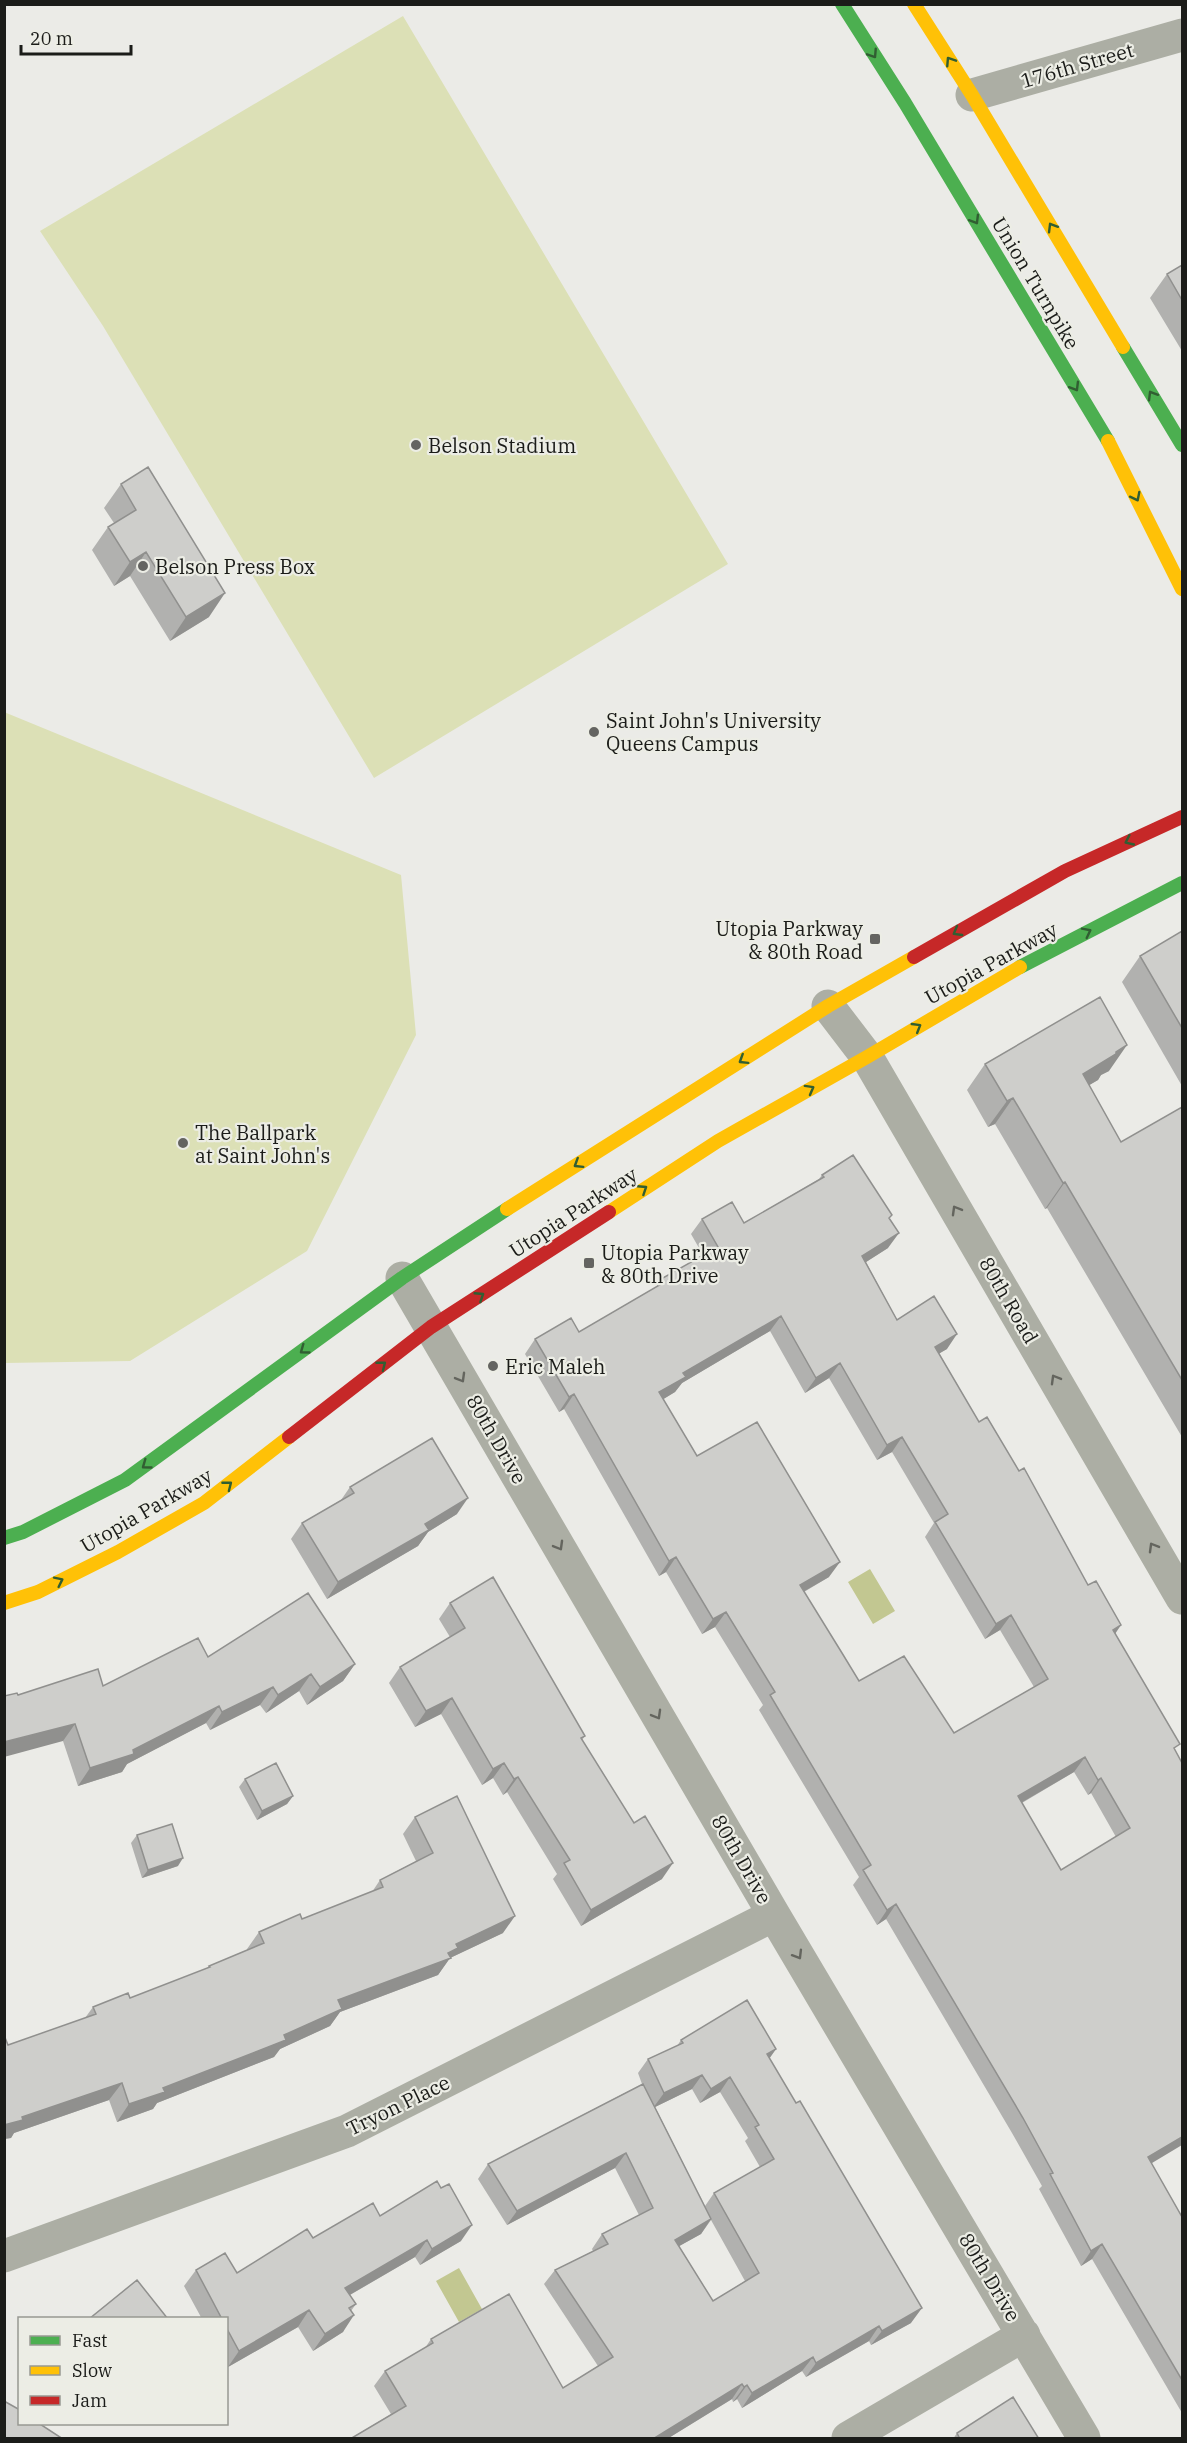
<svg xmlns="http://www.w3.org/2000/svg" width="1187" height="2443" viewBox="0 0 1187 2443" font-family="'IBM Plex Serif',serif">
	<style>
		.green { fill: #dce0b6 }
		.water { fill: #c2c791 }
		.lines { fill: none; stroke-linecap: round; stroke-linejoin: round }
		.street { stroke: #acaea4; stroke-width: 33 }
		.fast { stroke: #4caf50; stroke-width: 14 }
		.slow { stroke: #ffc107; stroke-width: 14 }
		.jam { stroke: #c62828; stroke-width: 14 }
		.wall { fill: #b1b1af; fill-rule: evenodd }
		.shaded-wall { fill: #90908e }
		.building { fill: #cececb; stroke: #90908e; stroke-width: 1.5; fill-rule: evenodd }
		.oneway { stroke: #315e32 }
		.oneway2 { stroke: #64655e }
		.poi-dot { fill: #646461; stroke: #ecede5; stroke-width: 2 }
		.labels { text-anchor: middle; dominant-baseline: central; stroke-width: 4.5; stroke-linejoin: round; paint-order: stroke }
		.street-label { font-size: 20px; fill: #1b1c19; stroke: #ecede5 }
		.poi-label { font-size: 20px; fill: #1b1c19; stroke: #ecede5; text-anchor: start }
	</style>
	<rect width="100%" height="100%" fill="#ebebe7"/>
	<path class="green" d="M 403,16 L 728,564 L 374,778 L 103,326 L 40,231 Z
		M 4,712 L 401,875 L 416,1035 L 307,1251 L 130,1361 L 5,1363 Z"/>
	<path class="water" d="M 870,1569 L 895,1611 L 873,1624 L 848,1582 Z
		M 459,2268 L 482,2309 L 459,2322 L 436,2281 Z"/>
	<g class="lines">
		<path class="street" d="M 972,95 L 1182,35
			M 828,1006 L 867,1057 L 1182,1598
			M 402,1278 L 774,1915 L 1084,2438
			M 4,2256 L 347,2131 L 774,1915
			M 848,2438 L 1024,2335"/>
		<path class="fast" d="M 842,4 L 905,103 L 1108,441
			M 1123,347 L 1182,445
			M 1020,967 L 1182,883
			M 4,1538 L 23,1532 L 125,1480 L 402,1278 L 507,1209"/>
		<path class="slow" d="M 914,4 L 972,95 L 1123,347
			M 1108,441 L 1182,589
			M 507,1209 L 828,1006 L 914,957
			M 609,1212 L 718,1141 L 867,1057 L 1020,967
			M 4,1603 L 38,1592 L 118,1552 L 204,1503 L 289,1437"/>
		<path class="jam" d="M 914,957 L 1065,871 L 1182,817
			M 289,1437 L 431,1327 L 609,1212"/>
	</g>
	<path class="wall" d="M 1182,265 L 1182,351 L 1150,298 L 1167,274 Z
		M 121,484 L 209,617 L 170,641 L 130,576 L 114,586 L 92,550 L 108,527 L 114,523 L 104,508 Z
		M 1182,931 L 1182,1086 L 1122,982 L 1140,956 Z
		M 985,1064 L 1109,1071 L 1101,1075 L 1098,1080 L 1089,1085 L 1121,1142 L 1182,1107 L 1182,1437 L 1047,1208 L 1045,1209 L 995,1124 L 988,1127 L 967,1090 Z
		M 822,1175 L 889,1219 L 888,1248 L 866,1262 L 897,1320 L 947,1349 L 939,1353 L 979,1422 L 1115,1633 L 1175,1751 L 1152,2164 L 1182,2217 L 1182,2413 L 1092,2259 L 1081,2266 L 1039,2189 L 1042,2186 L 1012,2133 L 886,1919 L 877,1925 L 853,1885 L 859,1877 L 759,1710 L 763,1705 L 715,1627 L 702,1634 L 666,1572 L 659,1576 L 564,1409 L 559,1412 L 525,1354 L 535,1339 L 579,1332 L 656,1287 L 661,1279 L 703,1255 L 691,1234 L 702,1219 L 744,1223 L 819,1179 ZM 770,1331 L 805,1393 L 829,1378 L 877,1460 L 892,1452 L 934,1523 L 925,1537 L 985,1639 L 1000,1630 L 1034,1687 L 954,1733 L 859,1681 L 804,1592 L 829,1577 L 697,1456 L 663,1399 L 675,1392 L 682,1383 ZM 1074,1772 L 1088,1795 L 1091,1793 L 1116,1837 L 1061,1870 L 1022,1803 Z
		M 350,1487 L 457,1514 L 428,1532 L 418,1546 L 327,1599 L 291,1539 L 302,1523 L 341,1500 Z
		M 450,1603 L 585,1736 L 582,1740 L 662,1879 L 581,1926 L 553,1879 L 557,1874 L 507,1792 L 503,1795 L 493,1778 L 482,1785 L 441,1714 L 415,1727 L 389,1683 L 400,1667 L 450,1637 L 439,1619 Z
		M 208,1657 L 355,1664 L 343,1681 L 307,1705 L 299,1691 L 266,1713 L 260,1705 L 210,1730 L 206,1723 L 127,1764 L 122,1772 L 78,1786 L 63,1741 L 18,1695 L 103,1686 Z
		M 245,1779 L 293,1796 L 287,1804 L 257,1820 L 239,1787 Z
		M 415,1817 L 503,1933 L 450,1958 L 438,1975 L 340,2012 L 330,2026 L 280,2049 L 274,2057 L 157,2103 L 153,2109 L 117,2122 L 109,2100 L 14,2133 L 11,2138 L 4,2139 L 4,2035 L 8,2045 L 85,2018 L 93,2007 L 130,1998 L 207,1969 L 209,1966 L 247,1950 L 247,1949 L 259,1932 L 302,1919 L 372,1892 L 380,1880 L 416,1861 L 403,1834 Z
		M 137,1835 L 178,1866 L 142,1878 L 131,1843 Z
		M 681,2040 L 776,2049 L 769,2059 L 911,2323 L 871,2345 L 869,2341 L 806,2377 L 802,2371 L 742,2408 L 737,2399 L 733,2402 L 732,2399 L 667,2439 L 350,2439 L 391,2414 L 374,2386 L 385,2371 L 425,2348 L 431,2339 L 563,2388 L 598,2366 L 544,2284 L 555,2270 L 593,2251 L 592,2249 L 602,2234 L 639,2215 L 615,2168 L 507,2225 L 478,2179 L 488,2164 L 642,2084 L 638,2073 L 648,2059 L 677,2046 ZM 692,2089 L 700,2103 L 720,2092 L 748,2138 L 745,2141 L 760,2167 L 714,2193 L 705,2206 L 655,2107 ZM 711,2220 L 745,2281 L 713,2301 L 679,2246 L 701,2234 Z
		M 380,2216 L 461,2241 L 420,2265 L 415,2257 L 350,2295 L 356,2304 L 351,2311 L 343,2332 L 313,2351 L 298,2327 L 228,2367 L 226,2365 L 226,2319 L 202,2319 L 184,2286 L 196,2270 L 237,2273 L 313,2238 Z
		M 957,2433 L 1039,2439 L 953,2439 Z"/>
	<path class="shaded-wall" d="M 146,552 L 130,576 L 114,586 L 130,562 Z
		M 225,593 L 209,617 L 170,641 L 186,617 Z
		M 1127,1045 L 1109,1071 L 1101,1075 L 1098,1080 L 1064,1100 L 1083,1074 Z
		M 1013,1098 L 995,1124 L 988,1127 L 1007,1101 Z
		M 1065,1182 L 1047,1208 L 1045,1209 L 1063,1183 Z
		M 899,1233 L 888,1248 L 852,1271 L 862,1256 Z
		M 781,1316 L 770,1331 L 682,1383 L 675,1392 L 649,1408 L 659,1392 L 683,1373 Z
		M 957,1334 L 947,1349 L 925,1362 L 935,1347 Z
		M 840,1363 L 829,1378 L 805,1393 L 816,1378 Z
		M 574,1394 L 564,1409 L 559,1412 L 569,1397 Z
		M 902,1437 L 892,1452 L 877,1460 L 887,1445 Z
		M 468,1498 L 457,1514 L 428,1532 L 418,1546 L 327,1599 L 338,1582 L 425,1524 Z
		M 676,1557 L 666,1572 L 659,1576 L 669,1561 Z
		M 840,1562 L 829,1577 L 789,1600 L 800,1585 Z
		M 726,1612 L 715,1627 L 702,1634 L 713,1619 Z
		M 1011,1615 L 1000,1630 L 985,1639 L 996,1624 Z
		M 1121,1625 L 1111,1640 L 1113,1630 Z
		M 355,1664 L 343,1681 L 307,1705 L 320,1687 Z
		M 311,1674 L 299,1691 L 266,1713 L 278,1695 Z
		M 273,1687 L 260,1705 L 210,1730 L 222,1712 Z
		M 452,1698 L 441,1714 L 415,1727 L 426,1711 Z
		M 219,1706 L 206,1723 L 127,1764 L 122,1772 L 78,1786 L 90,1768 L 133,1750 Z
		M 75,1724 L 63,1741 L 4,1757 L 4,1742 Z
		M 1085,1757 L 1074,1772 L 1007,1811 L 1018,1796 Z
		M 504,1763 L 493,1778 L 482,1785 L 493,1769 Z
		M 518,1777 L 507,1792 L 503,1795 L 514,1779 Z
		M 1101,1778 L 1091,1793 L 1088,1795 L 1098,1780 Z
		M 293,1796 L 287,1804 L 257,1820 L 262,1811 Z
		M 183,1858 L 178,1866 L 142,1878 L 148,1870 Z
		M 673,1863 L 662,1879 L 581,1926 L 591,1910 Z
		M 896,1904 L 886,1919 L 877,1925 L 887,1910 Z
		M 515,1916 L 503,1933 L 450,1958 L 438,1975 L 340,2012 L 330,2026 L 280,2049 L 274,2057 L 157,2103 L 153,2109 L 117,2122 L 129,2104 L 163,2088 L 284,2035 L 338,2000 L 448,1953 L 456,1944 Z
		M 776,2049 L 766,2063 L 767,2054 Z
		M 702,2075 L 692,2089 L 653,2108 L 664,2093 Z
		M 730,2077 L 720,2092 L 700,2103 L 711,2089 Z
		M 122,2083 L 109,2100 L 14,2133 L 11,2138 L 4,2139 L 4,2125 L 22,2117 Z
		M 1182,2137 L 1182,2145 L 1137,2172 L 1148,2157 Z
		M 626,2153 L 615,2168 L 507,2225 L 517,2211 Z
		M 711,2219 L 701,2234 L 665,2254 L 675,2240 Z
		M 472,2225 L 461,2241 L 420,2265 L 432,2249 Z
		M 427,2240 L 415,2257 L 334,2304 L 345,2288 Z
		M 1102,2244 L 1092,2259 L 1081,2266 L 1091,2251 Z
		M 922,2308 L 911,2323 L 871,2345 L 882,2331 Z
		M 309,2310 L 298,2327 L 228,2367 L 239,2351 Z
		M 354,2315 L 343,2332 L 313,2351 L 325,2334 Z
		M 879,2326 L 869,2341 L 806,2377 L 816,2363 Z
		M 813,2357 L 802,2371 L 742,2408 L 752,2393 Z
		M 742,2384 L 732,2399 L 667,2439 L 653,2439 Z
		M 747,2385 L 737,2399 L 733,2402 L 744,2387 Z"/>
	<path class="building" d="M 1182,265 L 1182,300 L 1167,274 Z
		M 148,467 L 225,593 L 186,617 L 146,552 L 130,562 L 108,527 L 136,510 L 121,484 Z
		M 1182,931 L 1182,1028 L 1140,956 Z
		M 1100,997 L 1127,1045 L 1116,1052 L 1116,1054 L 1083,1074 L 1121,1142 L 1182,1107 L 1182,1380 L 1065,1182 L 1063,1183 L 1013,1098 L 1007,1101 L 985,1064 Z
		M 853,1155 L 892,1215 L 889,1218 L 899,1233 L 862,1256 L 897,1320 L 934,1296 L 957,1334 L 935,1347 L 979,1422 L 987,1417 L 1019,1471 L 1024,1468 L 1088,1585 L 1096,1581 L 1121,1625 L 1113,1630 L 1180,1744 L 1174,1748 L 1182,1763 L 1182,2137 L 1148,2157 L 1182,2217 L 1182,2380 L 1102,2244 L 1091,2251 L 1050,2174 L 1053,2173 L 1023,2118 L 896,1904 L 887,1910 L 863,1870 L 871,1865 L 770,1695 L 775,1692 L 726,1612 L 713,1619 L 676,1557 L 669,1561 L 574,1394 L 569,1397 L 535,1339 L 571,1318 L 579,1332 L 663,1283 L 661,1279 L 718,1247 L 702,1219 L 732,1202 L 744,1223 L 824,1177 L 822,1175 ZM 781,1316 L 816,1378 L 840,1363 L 887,1445 L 902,1437 L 948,1514 L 935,1522 L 996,1624 L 1011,1615 L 1048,1679 L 954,1733 L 904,1656 L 859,1681 L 842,1653 L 800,1585 L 840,1562 L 757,1422 L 697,1456 L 659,1392 L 686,1377 L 683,1373 ZM 1085,1757 L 1098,1780 L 1101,1778 L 1130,1828 L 1061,1870 L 1018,1796 Z
		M 432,1438 L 468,1498 L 425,1524 L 429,1530 L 338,1582 L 302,1523 L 354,1493 L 350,1487 Z
		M 493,1577 L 585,1736 L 581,1738 L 634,1823 L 645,1816 L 673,1863 L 591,1910 L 564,1863 L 570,1860 L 518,1777 L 514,1779 L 504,1763 L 493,1769 L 452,1698 L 426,1711 L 400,1667 L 465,1628 L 450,1603 Z
		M 308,1593 L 355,1664 L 320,1687 L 311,1674 L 278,1695 L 273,1687 L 222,1712 L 219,1706 L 133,1750 L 134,1754 L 90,1768 L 75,1724 L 4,1742 L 4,1696 L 17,1693 L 18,1695 L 98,1669 L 103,1686 L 198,1638 L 208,1657 Z
		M 276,1763 L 293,1796 L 262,1811 L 245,1779 Z
		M 457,1796 L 515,1916 L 456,1944 L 458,1948 L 448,1953 L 451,1958 L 338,2000 L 342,2009 L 284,2035 L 286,2040 L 163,2088 L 165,2092 L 129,2104 L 122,2083 L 22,2117 L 23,2120 L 4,2125 L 4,2035 L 8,2045 L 96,2014 L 93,2007 L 128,1993 L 130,1998 L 210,1967 L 209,1966 L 264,1943 L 259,1932 L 300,1914 L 302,1919 L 383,1887 L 380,1880 L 433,1853 L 415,1817 Z
		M 172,1824 L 183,1858 L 148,1870 L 137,1835 Z
		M 747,2000 L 776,2049 L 767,2054 L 796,2103 L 800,2101 L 922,2308 L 882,2331 L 879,2326 L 816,2363 L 813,2357 L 752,2393 L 747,2385 L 744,2387 L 742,2384 L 653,2439 L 350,2439 L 406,2406 L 385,2371 L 433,2343 L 431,2339 L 509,2294 L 563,2388 L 613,2357 L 555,2270 L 608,2244 L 602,2234 L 653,2208 L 626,2153 L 517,2211 L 488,2164 L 643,2084 L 711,2219 L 675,2240 L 713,2301 L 759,2273 L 714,2193 L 774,2159 L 755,2127 L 759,2125 L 730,2077 L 711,2089 L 702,2075 L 664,2093 L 648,2059 L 683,2043 L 681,2040 Z
		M 437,2181 L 441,2188 L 449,2184 L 472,2225 L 432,2249 L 427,2240 L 345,2288 L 356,2304 L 349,2308 L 354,2315 L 325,2334 L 309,2310 L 239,2351 L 226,2327 L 226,2319 L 222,2319 L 196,2270 L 225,2253 L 237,2273 L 307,2229 L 313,2238 L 373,2203 L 380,2216 Z
		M 137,2280 L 168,2319 L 89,2319 Z
		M 1013,2397 L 1039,2439 L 960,2439 L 957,2433 Z
		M 4,2401 L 20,2410 L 20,2424 L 40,2424 L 63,2439 L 4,2439 Z"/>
	<defs><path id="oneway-chevron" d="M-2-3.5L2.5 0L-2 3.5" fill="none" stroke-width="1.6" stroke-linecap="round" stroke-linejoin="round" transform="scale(1.5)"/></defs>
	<g class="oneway">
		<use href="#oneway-chevron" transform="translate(873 54) rotate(57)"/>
		<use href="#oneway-chevron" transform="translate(950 61) rotate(-123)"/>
		<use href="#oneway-chevron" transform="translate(975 220) rotate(59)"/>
		<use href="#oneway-chevron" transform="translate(1052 227) rotate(-121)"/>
		<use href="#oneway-chevron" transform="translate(1075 387) rotate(59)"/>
		<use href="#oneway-chevron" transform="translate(1152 395) rotate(-121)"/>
		<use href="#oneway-chevron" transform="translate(1136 497) rotate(63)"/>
		<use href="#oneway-chevron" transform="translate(1129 841) rotate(155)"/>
		<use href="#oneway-chevron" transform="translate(957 932) rotate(150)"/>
		<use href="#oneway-chevron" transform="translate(1087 932) rotate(-27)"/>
		<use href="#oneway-chevron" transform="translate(917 1027) rotate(-31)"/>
		<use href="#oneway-chevron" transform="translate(743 1060) rotate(148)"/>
		<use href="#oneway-chevron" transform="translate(810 1089) rotate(-29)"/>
		<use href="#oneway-chevron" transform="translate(578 1164) rotate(148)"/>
		<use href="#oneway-chevron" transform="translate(643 1189) rotate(-33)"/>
		<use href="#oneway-chevron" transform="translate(480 1296) rotate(-33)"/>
		<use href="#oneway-chevron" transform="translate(304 1350) rotate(144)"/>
		<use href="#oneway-chevron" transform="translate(382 1365) rotate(-38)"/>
		<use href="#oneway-chevron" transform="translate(146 1465) rotate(144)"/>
		<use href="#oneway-chevron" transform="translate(228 1485) rotate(-38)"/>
		<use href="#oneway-chevron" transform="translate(59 1581) rotate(-26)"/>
	</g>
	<g class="oneway2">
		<use href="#oneway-chevron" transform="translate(956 1210) rotate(-120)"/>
		<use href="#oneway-chevron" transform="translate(461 1378) rotate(60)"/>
		<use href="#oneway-chevron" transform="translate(1055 1379) rotate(-120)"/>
		<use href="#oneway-chevron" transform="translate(559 1546) rotate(60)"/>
		<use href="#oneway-chevron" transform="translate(1153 1547) rotate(-120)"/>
		<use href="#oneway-chevron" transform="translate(657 1715) rotate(60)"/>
		<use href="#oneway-chevron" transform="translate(798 1955) rotate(59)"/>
	</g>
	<g class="poi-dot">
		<circle cx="416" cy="445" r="6"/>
		<circle cx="143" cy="566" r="6"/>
		<circle cx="594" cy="732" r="6"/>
		<rect x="869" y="933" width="12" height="12" rx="3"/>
		<circle cx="183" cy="1143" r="6"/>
		<rect x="583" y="1257" width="12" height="12" rx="3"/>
		<circle cx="493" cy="1366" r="6"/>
	</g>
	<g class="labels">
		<g class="street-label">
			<text transform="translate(1077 65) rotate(-16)">176th Street</text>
			<text transform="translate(1036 283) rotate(59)">Union Turnpike</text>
			<text transform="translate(991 963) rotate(-29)">Utopia Parkway</text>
			<text transform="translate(573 1212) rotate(-33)">Utopia Parkway</text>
			<text transform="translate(1009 1300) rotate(60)">80th Road</text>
			<text transform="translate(497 1439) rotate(60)">80th Drive</text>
			<text transform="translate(146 1510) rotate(-30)">Utopia Parkway</text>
			<text transform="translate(742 1859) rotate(60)">80th Drive</text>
			<text transform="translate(398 2105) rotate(-26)">Tryon Place</text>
			<text transform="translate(990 2277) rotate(59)">80th Drive</text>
		</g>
		<g class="poi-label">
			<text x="428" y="445">Belson Stadium</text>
			<text x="155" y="566">Belson Press Box</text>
			<text x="606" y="720">Saint John's University<tspan x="606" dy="23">Queens Campus</tspan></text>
			<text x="863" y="928" text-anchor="end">Utopia Parkway<tspan x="863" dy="23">&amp; 80th Road</tspan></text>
			<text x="195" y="1132">The Ballpark<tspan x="195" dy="23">at Saint John's</tspan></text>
			<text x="601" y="1252">Utopia Parkway<tspan x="601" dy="23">&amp; 80th Drive</tspan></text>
			<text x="505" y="1366">Eric Maleh</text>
		</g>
	</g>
	<rect width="1187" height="2443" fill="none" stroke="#1b1c19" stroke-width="12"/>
	<rect x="18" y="2317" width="210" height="108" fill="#ecede5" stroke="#989993" stroke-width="1.5"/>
	<rect x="30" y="2336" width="30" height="9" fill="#4caf50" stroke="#989993" stroke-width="1.5"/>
	<text x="72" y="2347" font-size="18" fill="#1b1c19">Fast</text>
	<rect x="30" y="2366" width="30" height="9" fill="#ffc107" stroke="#989993" stroke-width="1.5"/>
	<text x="72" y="2377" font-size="18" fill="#1b1c19">Slow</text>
	<rect x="30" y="2396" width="30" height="9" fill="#c62828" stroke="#989993" stroke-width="1.5"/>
	<text x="72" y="2407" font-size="18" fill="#1b1c19">Jam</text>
	<path d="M21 45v9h110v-9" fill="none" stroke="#1b1c19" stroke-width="3"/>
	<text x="30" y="45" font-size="18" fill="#1b1c19" stroke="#ecede5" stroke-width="4.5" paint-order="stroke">20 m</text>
</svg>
